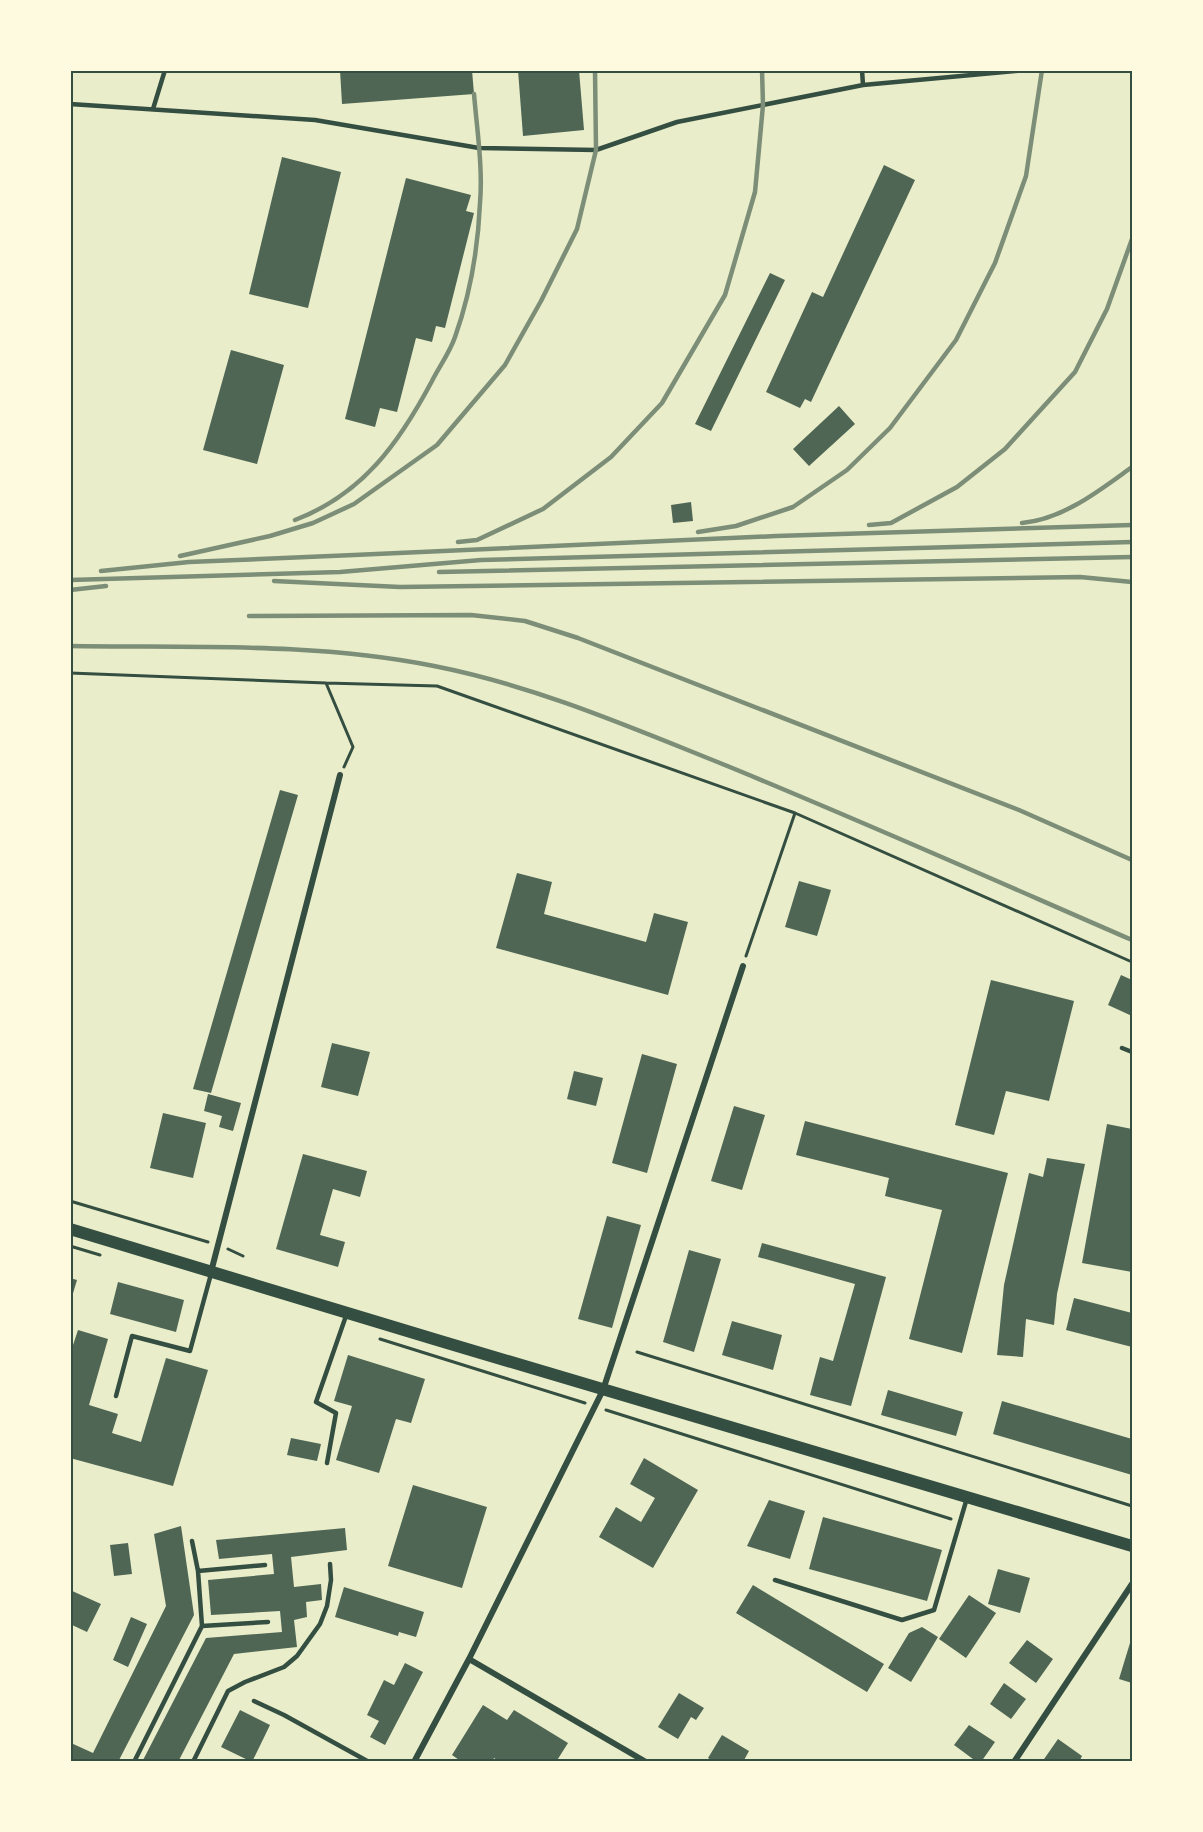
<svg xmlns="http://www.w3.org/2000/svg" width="1203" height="1832" viewBox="0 0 1203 1832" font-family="'PT Sans Narrow',sans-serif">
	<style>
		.building { fill: #4f6655 }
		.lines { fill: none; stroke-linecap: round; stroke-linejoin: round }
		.path { stroke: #344e41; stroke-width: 3 }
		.service { stroke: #344e41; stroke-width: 4.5 }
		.minor { stroke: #344e41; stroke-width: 6 }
		.secondary { stroke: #344e41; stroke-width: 12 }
		.rail { stroke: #7c8e77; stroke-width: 4.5 }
		.neatline { fill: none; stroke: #344e41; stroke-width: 2 }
	</style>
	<rect width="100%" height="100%" fill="#e9edc9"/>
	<path class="building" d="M 340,70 L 472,70 L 474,94 L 342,104 Z
		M 518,70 L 579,70 L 584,130 L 523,136 Z
		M 282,157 L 341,172 L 308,308 L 249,294 Z
		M 884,165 L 915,180 L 811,402 L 805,399 L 800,408 L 766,392 L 812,292 L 823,297 Z
		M 406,178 L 471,195 L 466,211 L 474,213 L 445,328 L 436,326 L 432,342 L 416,338 L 397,412 L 380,408 L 375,427 L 345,419 Z
		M 770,273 L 785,280 L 711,431 L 695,424 Z
		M 231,350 L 284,365 L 257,464 L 203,450 Z
		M 839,406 L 855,424 L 809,466 L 793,449 Z
		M 691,502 L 693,521 L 673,523 L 671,505 Z
		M 280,790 L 298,795 L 211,1093 L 193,1089 Z
		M 517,873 L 552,882 L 544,914 L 646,942 L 654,913 L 688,922 L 668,995 L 496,948 Z
		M 799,881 L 831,890 L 817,936 L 785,927 Z
		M 1121,975 L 1132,980 L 1132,1016 L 1108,1005 Z
		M 991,980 L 1074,1001 L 1049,1101 L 1006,1091 L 994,1135 L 955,1125 Z
		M 332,1043 L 370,1052 L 358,1096 L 321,1087 Z
		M 642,1054 L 677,1064 L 647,1173 L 612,1163 Z
		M 574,1071 L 603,1078 L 596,1106 L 567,1099 Z
		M 208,1094 L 241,1103 L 233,1131 L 219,1127 L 222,1116 L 204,1111 Z
		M 734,1106 L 765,1115 L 742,1190 L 711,1181 Z
		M 163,1113 L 206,1123 L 193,1178 L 150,1168 Z
		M 805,1121 L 1008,1173 L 962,1353 L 909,1339 L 942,1210 L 885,1196 L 889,1178 L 796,1155 Z
		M 1107,1124 L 1132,1129 L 1132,1272 L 1082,1263 Z
		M 303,1154 L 367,1171 L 360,1197 L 333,1189 L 320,1235 L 345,1242 L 338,1267 L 276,1249 Z
		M 1047,1158 L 1085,1164 L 1057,1294 L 1054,1325 L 1026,1319 L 1023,1357 L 997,1355 L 1004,1285 L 1029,1173 L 1043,1177 Z
		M 607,1216 L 641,1225 L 612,1328 L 578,1319 Z
		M 762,1243 L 886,1277 L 851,1406 L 810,1395 L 820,1357 L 833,1361 L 855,1284 L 758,1257 Z
		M 689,1250 L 721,1259 L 694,1352 L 663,1342 Z
		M 70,1278 L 77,1280 L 71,1300 L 70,1300 Z
		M 118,1282 L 184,1300 L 176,1332 L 110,1314 Z
		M 1074,1298 L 1132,1313 L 1132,1347 L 1066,1330 Z
		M 732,1321 L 782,1335 L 773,1370 L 722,1355 Z
		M 78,1330 L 108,1339 L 89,1405 L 118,1414 L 112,1433 L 141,1442 L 166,1358 L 208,1370 L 173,1486 L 70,1458 L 70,1354 Z
		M 348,1355 L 425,1379 L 411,1423 L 396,1419 L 379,1473 L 336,1460 L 352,1406 L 334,1401 Z
		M 888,1390 L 963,1412 L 956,1436 L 881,1415 Z
		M 1002,1401 L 1132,1439 L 1132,1475 L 993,1434 Z
		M 291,1438 L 321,1444 L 317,1461 L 287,1455 Z
		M 644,1458 L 698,1490 L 653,1568 L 599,1537 L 616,1507 L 641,1522 L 655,1498 L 630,1484 Z
		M 413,1485 L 487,1507 L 462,1588 L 388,1566 Z
		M 769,1500 L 805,1511 L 790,1559 L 747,1546 Z
		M 823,1517 L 942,1550 L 927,1601 L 809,1569 Z
		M 181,1526 L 194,1615 L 118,1762 L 70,1761 L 71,1743 L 93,1753 L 166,1606 L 154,1534 Z
		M 345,1528 L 347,1550 L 291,1557 L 294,1587 L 321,1584 L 322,1600 L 306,1602 L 307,1617 L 294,1620 L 297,1647 L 234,1654 L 178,1762 L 142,1762 L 206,1638 L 282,1632 L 280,1611 L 211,1615 L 208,1580 L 274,1574 L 272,1554 L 219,1559 L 216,1540 Z
		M 128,1543 L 132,1574 L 114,1576 L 110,1545 Z
		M 998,1569 L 1030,1578 L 1020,1613 L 988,1604 Z
		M 753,1585 L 884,1664 L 867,1692 L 736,1613 Z
		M 344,1587 L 424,1612 L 416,1637 L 399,1632 L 398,1636 L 335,1617 Z
		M 70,1590 L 101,1604 L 87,1632 L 70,1624 Z
		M 969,1595 L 996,1613 L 966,1658 L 939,1639 Z
		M 131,1617 L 147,1624 L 128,1667 L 113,1660 Z
		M 922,1627 L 938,1637 L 911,1682 L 888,1668 L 909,1633 Z
		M 1027,1640 L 1053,1659 L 1036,1683 L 1009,1663 Z
		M 1130,1643 L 1132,1644 L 1132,1683 L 1119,1679 Z
		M 405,1663 L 423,1672 L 385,1745 L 370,1737 L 379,1721 L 367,1715 L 384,1680 L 394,1685 Z
		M 1004,1683 L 1026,1699 L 1011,1719 L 990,1704 Z
		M 679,1693 L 704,1708 L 696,1720 L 691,1717 L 678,1739 L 658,1727 Z
		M 483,1705 L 507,1720 L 514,1710 L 568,1743 L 556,1762 L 500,1762 L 494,1758 L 492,1762 L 462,1762 L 452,1755 Z
		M 240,1710 L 270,1725 L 252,1762 L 221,1747 Z
		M 969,1725 L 995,1742 L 981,1762 L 977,1762 L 954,1745 Z
		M 722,1735 L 749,1751 L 743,1762 L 714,1762 L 708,1758 Z
		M 1058,1739 L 1082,1756 L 1079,1762 L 1042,1762 Z"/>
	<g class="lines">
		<path class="path" d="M 70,673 L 326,683
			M 344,767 L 353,747 L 326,683 L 437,686 L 795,813
			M 746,956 L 795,813 L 1132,962
			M 70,1201 L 208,1242
			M 70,1246 L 100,1255
			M 228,1249 L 243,1256
			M 380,1339 L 585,1403
			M 637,1352 L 1132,1506
			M 606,1410 L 951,1519"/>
		<path class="service" d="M 862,70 L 863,85
			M 70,104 L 315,120 L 479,148 L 596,150 L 677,122 L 863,85 L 1026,70
			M 153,109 L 165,70
			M 1122,1048 L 1132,1052
			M 116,1396 L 132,1336 L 190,1351 L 211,1274
			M 327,1463 L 336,1413 L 316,1402 L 347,1313
			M 192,1541 L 198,1571 L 202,1626
			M 198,1571 L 265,1565
			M 775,1580 L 902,1620 L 934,1610 L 967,1498
			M 254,1701 L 284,1715 L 369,1762
			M 134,1762 L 202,1626 L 268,1622
			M 193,1762 L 228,1691 L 245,1682 L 284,1667 L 297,1656 L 320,1624 L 327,1606 L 331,1580 L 330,1564"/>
		<path class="minor" d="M 211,1272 L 340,775
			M 469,1659 L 646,1762
			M 414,1762 L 469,1659 L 603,1390 L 743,966
			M 1014,1762 L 1132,1584"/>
		<path class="secondary" d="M 70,1229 L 437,1340 L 1132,1546"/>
		<path class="rail" d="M 295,520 C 363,494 399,443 432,381 C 439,367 450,352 455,337 C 470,295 478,248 480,203 C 483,168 477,130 474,94
			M 1022,523 C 1064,519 1100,490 1132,467
			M 869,525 L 891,523 L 957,487 L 1005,449 L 1075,372 L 1107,309 L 1132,239
			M 698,532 L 736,526 L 793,507 L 847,470 L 890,428 L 956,340 L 995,263 L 1026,176 L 1042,70
			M 458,542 L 477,540 L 543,509 L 611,457 L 662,403 L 725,295 L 755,192 L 763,105 L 762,70
			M 180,556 L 270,536 L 313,523 L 354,504 L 437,445 L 505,365 L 541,301 L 577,229 L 596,150 L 595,70
			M 101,571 L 189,562 L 354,555 L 776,536 L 1132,525
			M 439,572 L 1132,557
			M 70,580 L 340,572 L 481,560 L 1132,542
			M 274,581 L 400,587 L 1080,577 L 1132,582
			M 70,590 L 106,586
			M 249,616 L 471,615 L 525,621 L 578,638 L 1019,810 L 1132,860
			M 70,646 C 192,648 314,642 434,666 C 531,685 623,724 715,761 C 855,818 994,880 1132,940"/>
	</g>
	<rect width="1203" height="1832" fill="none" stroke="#fefae0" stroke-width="144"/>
	<rect x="72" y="72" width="1059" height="1688" class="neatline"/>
</svg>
